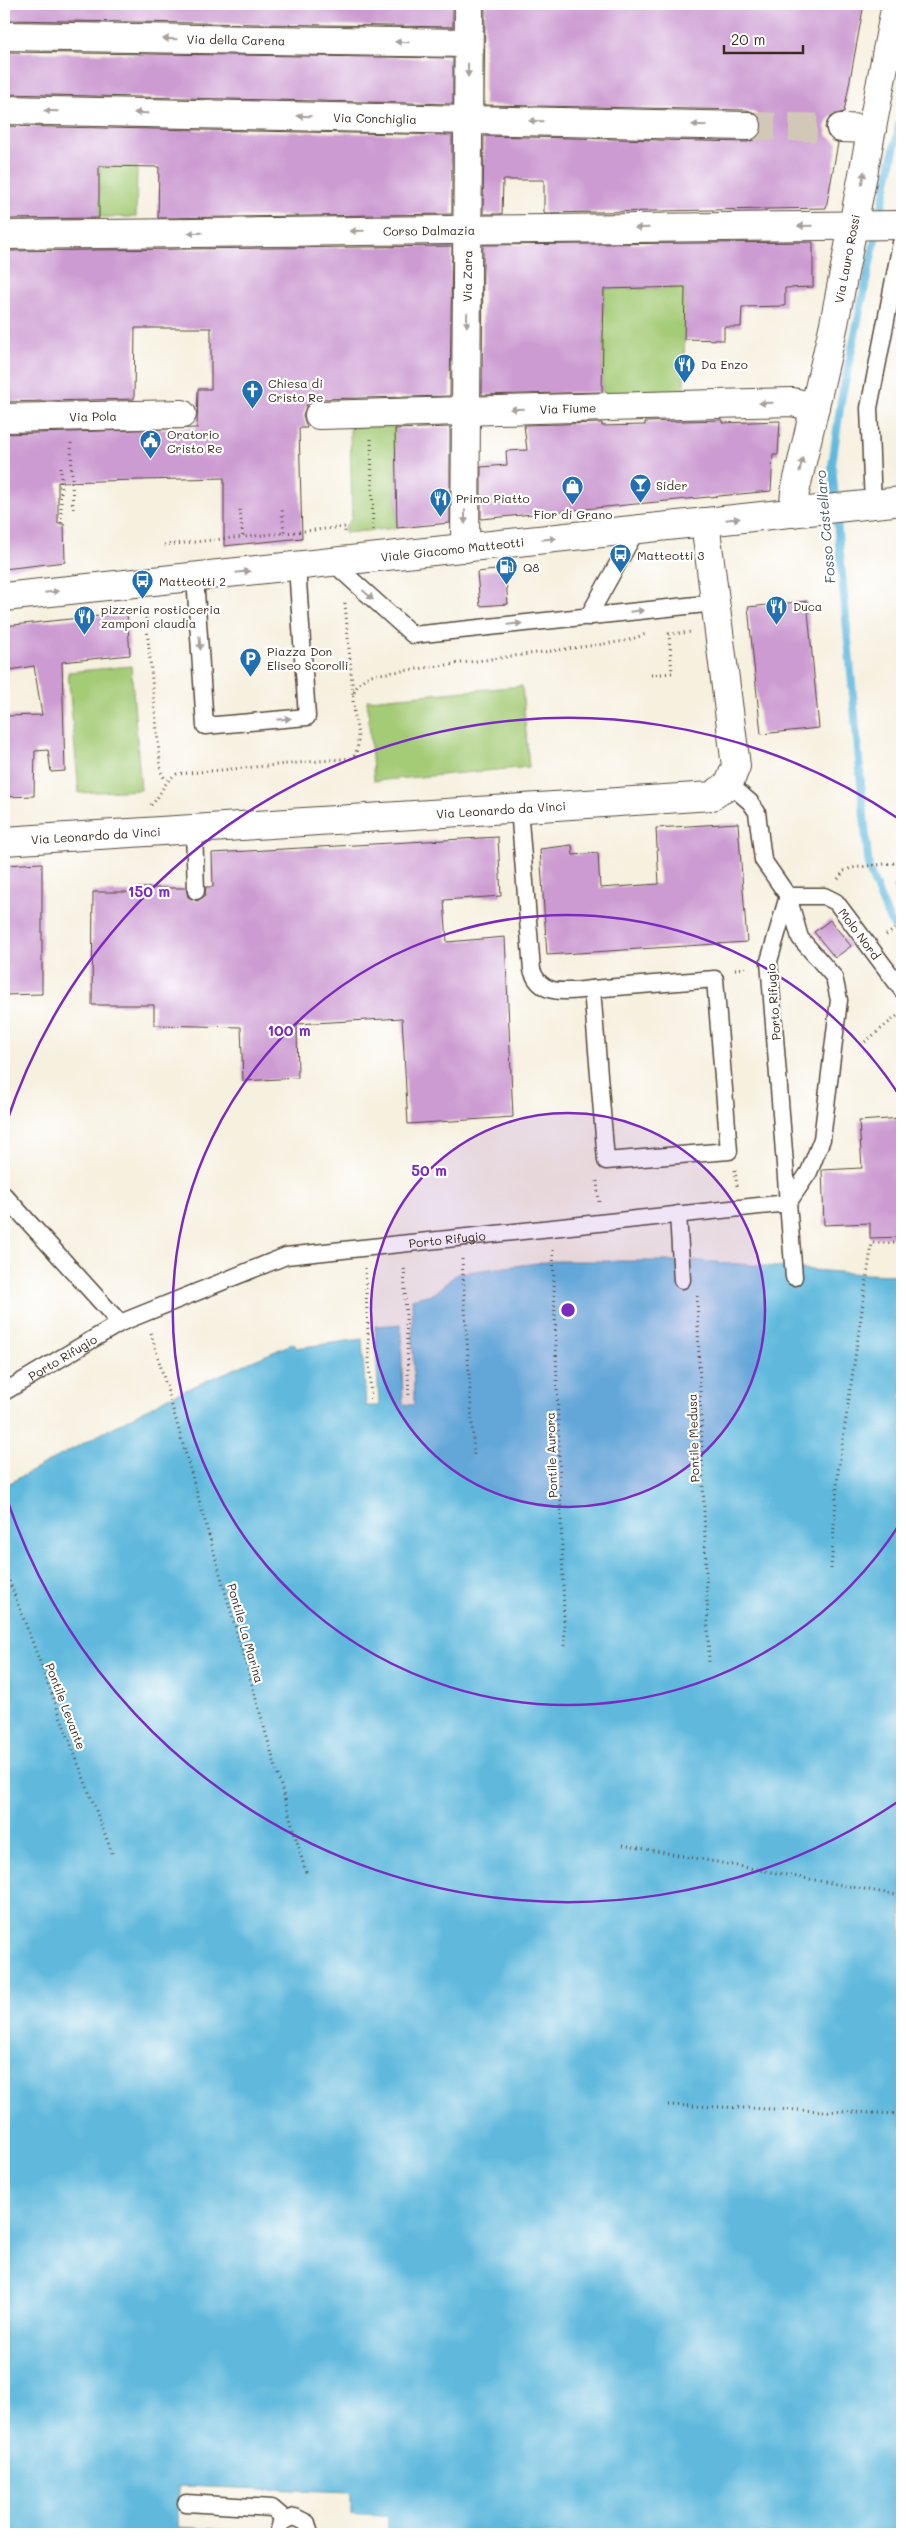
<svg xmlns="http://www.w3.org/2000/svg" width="906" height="2538" viewBox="0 0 906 2538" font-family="Mali,sans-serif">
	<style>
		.green { fill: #a4cb76; stroke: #707a4a }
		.sand { fill: #eeda9e; stroke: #94825e }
		.water { fill: #60b9dd; stroke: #4e727e }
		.pier { fill: #f6f0df }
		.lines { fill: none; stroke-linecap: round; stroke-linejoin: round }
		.stream { stroke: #60b9dd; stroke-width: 8 }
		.building { fill: #cc9bd1 }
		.street-tunnel { stroke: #d1c8b8; stroke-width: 28; stroke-dasharray: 28 14; stroke-linecap: butt }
		.lane-casing { stroke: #57483b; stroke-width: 19 }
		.street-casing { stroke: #57483b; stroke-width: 30 }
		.secondary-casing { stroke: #57483b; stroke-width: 30 }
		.path { stroke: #57483b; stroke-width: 3; stroke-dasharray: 1 4; stroke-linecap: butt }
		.lane { stroke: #fff; stroke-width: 16 }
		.street { stroke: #fff; stroke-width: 28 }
		.secondary { stroke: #fff; stroke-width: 28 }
		.oneway { fill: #a79f9a }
		.ring { fill: none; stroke: #7b2cbf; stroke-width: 2.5 }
		.labels { text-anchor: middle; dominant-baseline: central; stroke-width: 4.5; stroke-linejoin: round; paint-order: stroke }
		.street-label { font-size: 12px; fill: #3b2a1e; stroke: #fff }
		.poi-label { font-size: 12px; fill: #3b2a1e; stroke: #fff; text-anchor: start }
		.water-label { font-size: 14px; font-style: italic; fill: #485c61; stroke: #fff }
		.centre { fill: #7b2cbf; stroke: #fff; stroke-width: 2.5 }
		.ring-label { font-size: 15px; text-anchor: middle; font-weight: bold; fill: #7b2cbf; stroke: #fff; stroke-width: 4.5; stroke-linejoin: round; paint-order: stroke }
	</style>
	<rect width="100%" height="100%" fill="#fff"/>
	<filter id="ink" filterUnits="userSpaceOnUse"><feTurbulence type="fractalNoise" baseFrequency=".02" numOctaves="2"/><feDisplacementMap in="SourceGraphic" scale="10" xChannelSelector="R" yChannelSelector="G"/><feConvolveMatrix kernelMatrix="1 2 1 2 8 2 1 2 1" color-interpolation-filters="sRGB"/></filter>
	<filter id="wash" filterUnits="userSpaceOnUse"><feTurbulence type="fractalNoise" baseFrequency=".0096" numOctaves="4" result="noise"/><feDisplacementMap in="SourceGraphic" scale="20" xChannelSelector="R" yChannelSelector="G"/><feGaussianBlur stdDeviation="1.12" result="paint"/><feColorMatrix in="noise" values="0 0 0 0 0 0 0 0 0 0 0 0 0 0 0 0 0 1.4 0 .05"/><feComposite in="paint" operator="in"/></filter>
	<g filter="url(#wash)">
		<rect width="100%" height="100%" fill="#f6f0df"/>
		<path class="green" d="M 99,166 L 137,166 L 136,217 L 99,217 Z
			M 685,288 L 684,393 L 602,395 L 604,289 Z
			M 395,426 L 397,528 L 345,533 L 345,527 L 352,518 L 350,427 Z
			M 131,666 L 141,790 L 79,793 L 68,672 Z
			M 522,686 L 529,767 L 374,781 L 367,700 Z"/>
		<path class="sand" d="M 902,883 L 902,903 L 892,887 Z"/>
		<path class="water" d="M 553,1261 L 702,1261 L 862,1274 L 902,1275 L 902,2534 L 387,2534 L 387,2517 L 351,2515 L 351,2492 L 179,2486 L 178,2527 L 259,2532 L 259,2534 L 4,2534 L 4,1486 L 169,1397 L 294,1343 L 296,1348 L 362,1339 L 366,1406 L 379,1406 L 375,1326 L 401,1324 L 403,1404 L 414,1405 L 412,1299 L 434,1293 L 458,1273 Z"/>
		<path class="pier" d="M 351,2515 L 387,2517 L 387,2534 L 384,2534 L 384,2520 L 351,2518 Z"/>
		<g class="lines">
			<path class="stream" d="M 902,112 L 841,401 L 832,465 L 869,870 L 889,919 L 902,938"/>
		</g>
		<g id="blocks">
			<path class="building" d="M 4,4 L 453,4 L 453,27 L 4,20 Z
				M 485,4 L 864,4 L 844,112 L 833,115 L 828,120 L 825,127 L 828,136 L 838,143 L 826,208 L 544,213 L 544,180 L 503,180 L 502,214 L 483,214 L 484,136 L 747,142 L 754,140 L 760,134 L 763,126 L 760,118 L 755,113 L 747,110 L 484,105 Z
				M 4,52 L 453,58 L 453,104 L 4,94 Z
				M 4,126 L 452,135 L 452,214 L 158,218 L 159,167 L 99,166 L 99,218 L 4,219 Z
				M 813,242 L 813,287 L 785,288 L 785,306 L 742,307 L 741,327 L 724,327 L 724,340 L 684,339 L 685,287 L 604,289 L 602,392 L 482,395 L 483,245 Z
				M 452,246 L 450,396 L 319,399 L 307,404 L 303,415 L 307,428 L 299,428 L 302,538 L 224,546 L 224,478 L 58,482 L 58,524 L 64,524 L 65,562 L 4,569 L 4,434 L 197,428 L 198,389 L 211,389 L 211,328 L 135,328 L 134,399 L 4,402 L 4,251 Z
				M 723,420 L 723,423 L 780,421 L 778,455 L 773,455 L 771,491 L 481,519 L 481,467 L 507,465 L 506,451 L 527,450 L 524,425 L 602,423 L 602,426 L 645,425 L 645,422 Z
				M 450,427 L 450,523 L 397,528 L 395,429 Z
				M 505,569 L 508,604 L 480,606 L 477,572 Z
				M 807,601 L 819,728 L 761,734 L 748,607 Z
				M 127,613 L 130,655 L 62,662 L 65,771 L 51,772 L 48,750 L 35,751 L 34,796 L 4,797 L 4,716 L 42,715 L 34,666 L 4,671 L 4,626 Z
				M 738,823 L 747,942 L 547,955 L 540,849 L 572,845 L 573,855 L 598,853 L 600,888 L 659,884 L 656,828 Z
				M 498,837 L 501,896 L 444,900 L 447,942 L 505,937 L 513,1117 L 408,1124 L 402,1018 L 297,1024 L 298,1078 L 243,1081 L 241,1027 L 154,1025 L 154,1005 L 92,1005 L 93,892 L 139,892 L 138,888 L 186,888 L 188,897 L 197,901 L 205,896 L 206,887 L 213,887 L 212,853 Z
				M 42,863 L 42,994 L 4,995 L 4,865 Z
				M 830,920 L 851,946 L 835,958 L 814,932 Z
				M 902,1118 L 902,1237 L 870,1238 L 870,1223 L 824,1225 L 822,1170 L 862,1168 L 859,1121 Z"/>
		</g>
	</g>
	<g filter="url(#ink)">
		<use href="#blocks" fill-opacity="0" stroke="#57483b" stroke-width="1"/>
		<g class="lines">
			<path class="street-tunnel" d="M 747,126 L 841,128"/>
			<defs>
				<g id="lane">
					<path d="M 873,504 L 869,408 L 902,238"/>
					<path d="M 332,562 L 413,635 L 715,603"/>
					<path d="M 195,577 L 205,726 L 307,717 L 297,566"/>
					<path d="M 588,617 L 637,529"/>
					<path id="s1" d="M 729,784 L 750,802 L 757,812 L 763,860 L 788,896 L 824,896 L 836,902 L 902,990"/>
					<path d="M 519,808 L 532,970 C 541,998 569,991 592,989"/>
					<path d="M 194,829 L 196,891"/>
					<path d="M 788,896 L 800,938 L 834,977 L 839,1000 L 822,1139 L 809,1172 L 788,1203 L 769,961 Z"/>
					<path d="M 715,979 L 729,1151 L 606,1161 L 592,989 Z"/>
					<path d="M 4,1195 L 120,1323"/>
					<path d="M 678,1214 L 682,1280"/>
					<path id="s2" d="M 4,1392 L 120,1323 L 286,1256 L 788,1203 L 794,1277"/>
					<path d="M 186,2503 L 272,2508 L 285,2519"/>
					<path d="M 278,2534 L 281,2522 L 295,2517 L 307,2523 L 310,2534"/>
				</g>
				<g id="street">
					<path id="s3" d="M 4,36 L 468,43"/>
					<path id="s4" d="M 4,110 L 747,126"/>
					<path d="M 841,128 L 872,129"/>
					<path id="s5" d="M 4,235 L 902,225"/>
					<path id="s6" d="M 319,415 L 792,402 L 815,407"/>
					<path id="s7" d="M 4,418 L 182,414"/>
					<path id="s8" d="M 793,513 L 795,492 L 834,324 L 896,4"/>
					<path id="s9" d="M 465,548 L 469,4"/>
					<path id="s10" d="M 4,841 L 712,796 L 729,784 L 736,766 L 705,522"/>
				</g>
				<g id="secondary">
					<path id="s11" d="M 4,597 L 902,501"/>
				</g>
			</defs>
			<use href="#lane" class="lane-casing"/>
			<use href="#street" class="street-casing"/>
			<use href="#secondary" class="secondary-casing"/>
			<path class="path" d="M 371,439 L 373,530
				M 71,443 L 73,512
				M 61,467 L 61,524
				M 240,510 L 243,537 L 284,533 L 282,507
				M 284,533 L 345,527 L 345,534
				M 164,545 L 243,537
				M 345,603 L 353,694
				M 145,608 L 161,772 L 166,781
				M 651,675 L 672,673 L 669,634 L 692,632
				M 151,805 C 162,795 163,781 177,774 L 353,758 C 371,732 332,692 372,675 L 626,641 L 646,634
				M 838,879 L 844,871 L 851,868 L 902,862
				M 886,935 L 902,925
				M 735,969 L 748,968
				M 861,1045 L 902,1012
				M 735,1170 L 737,1186
				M 597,1181 L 599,1202
				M 553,1250 L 565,1649
				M 462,1259 L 474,1456
				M 404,1264 L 409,1398
				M 365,1268 L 371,1401
				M 697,1296 L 709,1663
				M 151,1333 L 306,1873
				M 4,1567 L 112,1853
				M 831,1569 L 838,1472 L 872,1243 L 902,1243
				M 623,1845 L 902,1896
				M 668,2105 L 902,2114"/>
			<use href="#lane" class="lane"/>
			<use href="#street" class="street"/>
			<use href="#secondary" class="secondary"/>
		</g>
		<defs><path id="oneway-solid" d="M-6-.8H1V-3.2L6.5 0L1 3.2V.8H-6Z" transform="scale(1.25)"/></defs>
		<g class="oneway">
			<use href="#oneway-solid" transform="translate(170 39) rotate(-179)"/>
			<use href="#oneway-solid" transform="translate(402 42) rotate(-179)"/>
			<use href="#oneway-solid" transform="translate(468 70) rotate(90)"/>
			<use href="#oneway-solid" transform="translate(51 111) rotate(-179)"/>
			<use href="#oneway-solid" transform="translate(141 113) rotate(-179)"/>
			<use href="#oneway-solid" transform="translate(304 116) rotate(-179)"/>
			<use href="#oneway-solid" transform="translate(536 121) rotate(-179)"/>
			<use href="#oneway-solid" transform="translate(699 125) rotate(-179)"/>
			<use href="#oneway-solid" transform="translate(863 178) rotate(-79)"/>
			<use href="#oneway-solid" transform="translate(805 226) rotate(179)"/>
			<use href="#oneway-solid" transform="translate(642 228) rotate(179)"/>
			<use href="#oneway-solid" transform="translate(357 231) rotate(179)"/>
			<use href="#oneway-solid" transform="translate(195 233) rotate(179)"/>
			<use href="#oneway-solid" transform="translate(467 320) rotate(91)"/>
			<use href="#oneway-solid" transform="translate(766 403) rotate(178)"/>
			<use href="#oneway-solid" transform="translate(517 409) rotate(179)"/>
			<use href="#oneway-solid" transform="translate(801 465) rotate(-77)"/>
			<use href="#oneway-solid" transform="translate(465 517) rotate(90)"/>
			<use href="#oneway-solid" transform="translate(733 519) rotate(-6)"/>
			<use href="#oneway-solid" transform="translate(549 539) rotate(-6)"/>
			<use href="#oneway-solid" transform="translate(243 572) rotate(-6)"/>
			<use href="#oneway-solid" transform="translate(52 592) rotate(-6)"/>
			<use href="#oneway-solid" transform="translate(368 595) rotate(42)"/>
			<use href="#oneway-solid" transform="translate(637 611) rotate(-6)"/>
			<use href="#oneway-solid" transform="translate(515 624) rotate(-6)"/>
			<use href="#oneway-solid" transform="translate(200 643) rotate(86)"/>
			<use href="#oneway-solid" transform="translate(284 719) rotate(-5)"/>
		</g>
	</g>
	<circle cx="568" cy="1310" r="197" fill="#7b2cbf" fill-opacity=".12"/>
	<g class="ring">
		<circle cx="568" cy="1310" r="197"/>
		<path d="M901 1522A395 395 0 1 1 901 1098"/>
		<path d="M899 1801A592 592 0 0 1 5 1493M5 1127A592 592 0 0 1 899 819"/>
	</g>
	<defs>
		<symbol id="restaurant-pin" viewBox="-11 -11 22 30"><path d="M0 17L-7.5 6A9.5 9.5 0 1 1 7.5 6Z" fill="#1f6fb2" stroke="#fff"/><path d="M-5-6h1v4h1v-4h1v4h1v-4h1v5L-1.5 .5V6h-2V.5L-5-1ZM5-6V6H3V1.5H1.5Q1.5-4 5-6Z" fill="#fff"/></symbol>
		<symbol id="church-pin" viewBox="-11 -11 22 30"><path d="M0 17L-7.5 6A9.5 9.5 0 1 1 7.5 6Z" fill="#1f6fb2" stroke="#fff"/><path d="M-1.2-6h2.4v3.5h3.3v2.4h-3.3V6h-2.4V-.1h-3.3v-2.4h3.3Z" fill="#fff"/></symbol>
		<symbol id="civic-pin" viewBox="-11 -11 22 30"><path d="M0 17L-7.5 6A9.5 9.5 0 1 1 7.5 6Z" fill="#1f6fb2" stroke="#fff"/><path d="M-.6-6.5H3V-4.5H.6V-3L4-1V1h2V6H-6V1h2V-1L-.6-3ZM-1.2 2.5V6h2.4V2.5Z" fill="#fff"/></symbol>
		<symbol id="bar-pin" viewBox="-11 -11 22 30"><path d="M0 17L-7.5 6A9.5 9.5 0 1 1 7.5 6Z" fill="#1f6fb2" stroke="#fff"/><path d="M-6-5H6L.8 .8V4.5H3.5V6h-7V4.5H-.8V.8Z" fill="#fff"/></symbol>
		<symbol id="shop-pin" viewBox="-11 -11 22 30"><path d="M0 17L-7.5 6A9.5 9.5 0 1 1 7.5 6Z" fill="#1f6fb2" stroke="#fff"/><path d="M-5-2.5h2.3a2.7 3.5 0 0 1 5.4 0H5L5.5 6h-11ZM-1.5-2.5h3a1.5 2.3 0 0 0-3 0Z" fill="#fff"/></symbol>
		<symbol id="bus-pin" viewBox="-11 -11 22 30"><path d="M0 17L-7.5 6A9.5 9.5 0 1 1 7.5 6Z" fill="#1f6fb2" stroke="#fff"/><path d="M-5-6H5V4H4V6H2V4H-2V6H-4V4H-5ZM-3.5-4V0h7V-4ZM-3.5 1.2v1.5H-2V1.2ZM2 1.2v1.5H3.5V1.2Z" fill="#fff"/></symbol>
		<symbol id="fuel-pin" viewBox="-11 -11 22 30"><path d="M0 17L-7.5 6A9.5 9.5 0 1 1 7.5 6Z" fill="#1f6fb2" stroke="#fff"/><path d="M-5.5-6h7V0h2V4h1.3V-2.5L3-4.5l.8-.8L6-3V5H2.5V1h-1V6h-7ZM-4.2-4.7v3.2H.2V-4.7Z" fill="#fff"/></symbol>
		<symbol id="parking-pin" viewBox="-11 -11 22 30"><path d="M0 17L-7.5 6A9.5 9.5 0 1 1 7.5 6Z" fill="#1f6fb2" stroke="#fff"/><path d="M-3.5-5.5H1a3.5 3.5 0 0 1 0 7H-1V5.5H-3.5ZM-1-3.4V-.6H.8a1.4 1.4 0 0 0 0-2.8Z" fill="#fff"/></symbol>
	</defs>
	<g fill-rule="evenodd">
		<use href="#restaurant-pin" x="672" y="352" width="25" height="34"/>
		<use href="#church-pin" x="240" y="378" width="25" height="34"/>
		<use href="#civic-pin" x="138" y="428" width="25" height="34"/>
		<use href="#bar-pin" x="628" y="472" width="25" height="34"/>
		<use href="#shop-pin" x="560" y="474" width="25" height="34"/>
		<use href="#restaurant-pin" x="428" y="486" width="25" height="34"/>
		<use href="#bus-pin" x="608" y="542" width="25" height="34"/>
		<use href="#fuel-pin" x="494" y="554" width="25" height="34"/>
		<use href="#bus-pin" x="130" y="568" width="25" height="34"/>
		<use href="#restaurant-pin" x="764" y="594" width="25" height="34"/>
		<use href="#restaurant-pin" x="72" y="604" width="25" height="34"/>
		<use href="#parking-pin" x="238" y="646" width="25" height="34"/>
	</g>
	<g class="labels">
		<g class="street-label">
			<text stroke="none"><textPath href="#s3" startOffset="232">Via della Carena</textPath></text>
			<text stroke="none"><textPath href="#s4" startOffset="371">Via Conchiglia</textPath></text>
			<text stroke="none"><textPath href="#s5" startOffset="425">Corso Dalmazia</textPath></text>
			<text stroke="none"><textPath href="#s8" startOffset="260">Via Lauro Rossi</textPath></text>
			<text stroke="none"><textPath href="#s9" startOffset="272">Via Zara</textPath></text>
			<text stroke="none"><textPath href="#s6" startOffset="249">Via Fiume</textPath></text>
			<text stroke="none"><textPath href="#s7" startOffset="89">Via Pola</textPath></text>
			<text stroke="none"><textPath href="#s11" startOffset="451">Viale Giacomo Matteotti</textPath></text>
			<text stroke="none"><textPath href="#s10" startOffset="498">Via Leonardo da Vinci</textPath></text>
			<text stroke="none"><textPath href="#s10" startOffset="92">Via Leonardo da Vinci</textPath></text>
			<text stroke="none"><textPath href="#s1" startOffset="221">Molo Nord</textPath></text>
			<text transform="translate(773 1002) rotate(-94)">Porto Rifugio</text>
			<text stroke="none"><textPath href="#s2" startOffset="476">Porto Rifugio</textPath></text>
			<text stroke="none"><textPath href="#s2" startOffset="68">Porto Rifugio</textPath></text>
			<text transform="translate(693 1438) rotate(-92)">Pontile Medusa</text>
			<text transform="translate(551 1455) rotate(-92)">Pontile Aurora</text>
			<text transform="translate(246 1633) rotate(74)">Pontile La Marina</text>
			<text transform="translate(66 1706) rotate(69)">Pontile Levante</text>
		</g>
		<g class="poi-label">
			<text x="701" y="364">Da Enzo</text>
			<text x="268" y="383">Chiesa di<tspan x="268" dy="14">Cristo Re</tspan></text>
			<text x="167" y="434">Oratorio<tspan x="167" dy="14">Cristo Re</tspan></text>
			<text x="656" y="485">Sider</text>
			<text x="456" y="498">Primo Piatto</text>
			<text x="573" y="514" text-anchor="middle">Fior di Grano</text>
			<text x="637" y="555">Matteotti 3</text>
			<text x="523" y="567">Q8</text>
			<text x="159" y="581">Matteotti 2</text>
			<text x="793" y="606">Duca</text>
			<text x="101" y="609">pizzeria rosticceria<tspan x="101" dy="14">zamponi claudia</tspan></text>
			<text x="267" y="651">Piazza Don<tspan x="267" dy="14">Eliseo Scorolli</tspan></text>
		</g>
		<g class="water-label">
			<text transform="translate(825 527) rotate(-95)">Fosso Castellaro</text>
		</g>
	</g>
	<circle cx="568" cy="1310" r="8" class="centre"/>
	<g class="ring-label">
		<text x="149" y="897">150 m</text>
		<text x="289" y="1036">100 m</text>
		<text x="429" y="1176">50 m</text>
	</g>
	<rect width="906" height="2538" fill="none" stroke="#fff" stroke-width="20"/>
	<path d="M724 45v8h79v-8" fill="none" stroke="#3b2a1e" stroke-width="2.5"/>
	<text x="731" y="45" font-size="15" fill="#3b2a1e" stroke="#ffffff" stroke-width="4" paint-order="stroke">20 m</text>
</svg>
